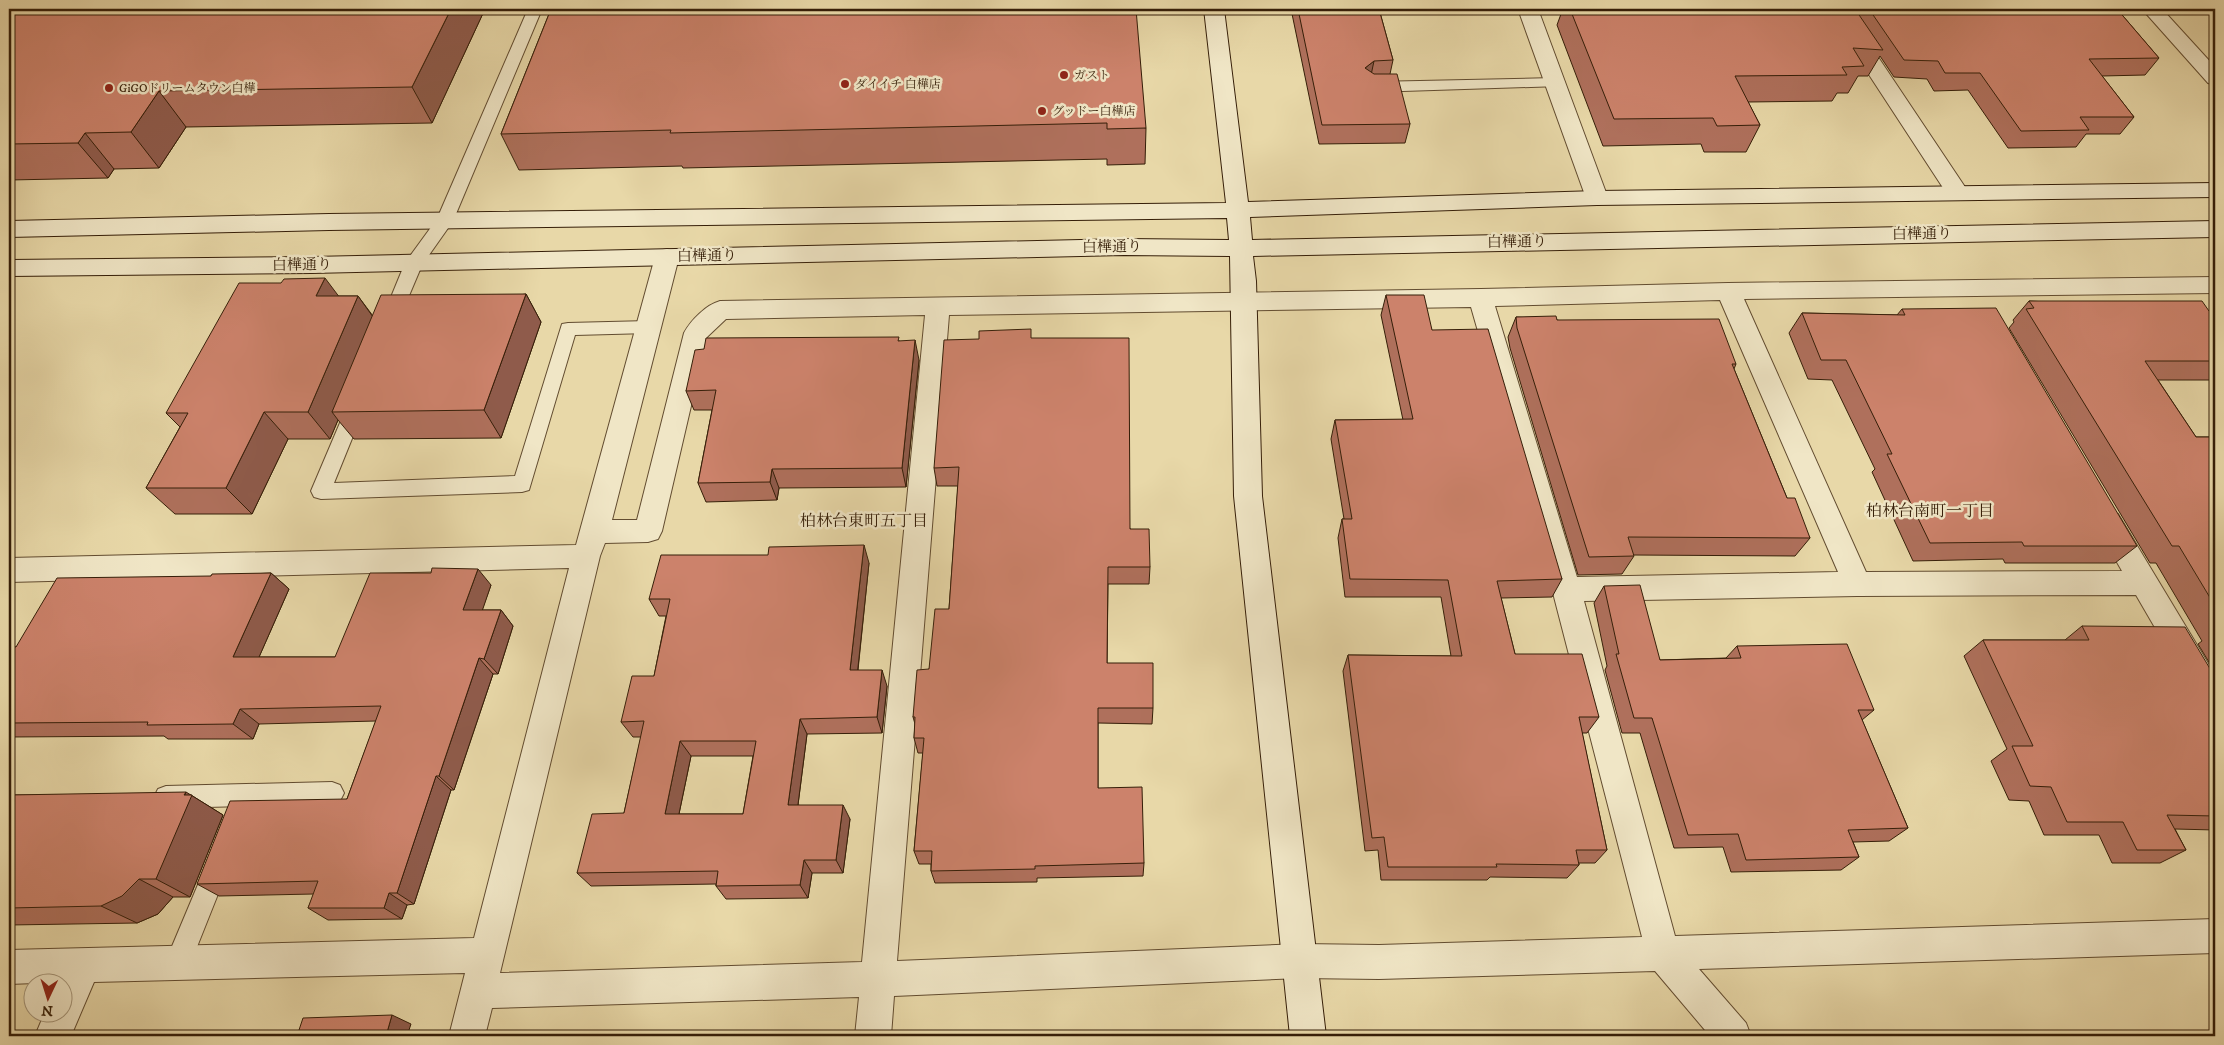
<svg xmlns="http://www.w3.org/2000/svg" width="2224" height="1045" viewBox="0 0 2224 1045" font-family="'IM FELL DW Pica','Noto Serif JP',serif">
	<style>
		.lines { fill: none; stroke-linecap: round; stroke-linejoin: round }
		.lane-casing { stroke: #624c30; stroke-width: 2 }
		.street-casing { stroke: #624c30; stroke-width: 2 }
		.secondary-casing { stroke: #351e08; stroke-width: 2 }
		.lane { fill: #f0e6c6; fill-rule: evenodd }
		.street { fill: #f0e6c6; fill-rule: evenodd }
		.secondary { fill: #f0e6c6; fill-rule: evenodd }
		.wall { fill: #af705c; stroke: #351e08; fill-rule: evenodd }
		.shaded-wall { fill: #8f5b4b; stroke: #351e08 }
		.building { fill: #cc826b; stroke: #351e08; fill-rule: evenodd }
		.poi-dot { fill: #8f2418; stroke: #f0e6c6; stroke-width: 2 }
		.labels { text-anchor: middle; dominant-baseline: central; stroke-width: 5; stroke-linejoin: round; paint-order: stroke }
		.far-poi-label { font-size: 12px; fill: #351e08; stroke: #f0e6c6; text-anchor: start }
		.street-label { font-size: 15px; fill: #351e08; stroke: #f0e6c6 }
		.neighbourhood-label { font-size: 16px; fill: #351e08; stroke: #f0e6c6 }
	</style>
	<rect width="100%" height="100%" fill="#e8d8a8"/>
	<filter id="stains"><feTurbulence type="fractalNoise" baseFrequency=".004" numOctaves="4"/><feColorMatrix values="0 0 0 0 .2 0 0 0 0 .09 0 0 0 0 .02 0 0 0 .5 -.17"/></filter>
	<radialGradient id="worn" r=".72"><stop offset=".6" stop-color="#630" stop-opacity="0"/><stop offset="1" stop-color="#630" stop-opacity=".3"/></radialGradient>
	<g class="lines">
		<defs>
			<path id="lane" d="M 528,9 L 542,9 L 453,221 L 422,265 L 397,324 L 391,325 L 385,324 L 382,319 L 405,263 L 437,219 Z
				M 1555,78 L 1560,80 L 1562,83 L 1560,86 L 1372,92 L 1367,90 L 1364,87 L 1367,84 L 1372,82 Z
				M 649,321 L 655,322 L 658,327 L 655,332 L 649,333 L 575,335 L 529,490 L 522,492 L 321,499 L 314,497 L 311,491 L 348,404 L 350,399 L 357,397 L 364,399 L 366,404 L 334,483 L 515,476 L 562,324 L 568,323 Z
				M 332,782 L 340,785 L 344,793 L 340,801 L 332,804 L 166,808 L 158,805 L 154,797 L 158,789 L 166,786 Z
				M 218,852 L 226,856 L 230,864 L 187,972 L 178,976 L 169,972 L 165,963 L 210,856 Z"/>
			<path id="street" d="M 1518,9 L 1538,9 L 1608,198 L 1605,203 L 1597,205 L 1589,203 L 1586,198 Z
				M 1826,9 L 1846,9 L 1965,187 L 1968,192 L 1965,197 L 1957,199 L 1949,197 Z
				M 2142,9 L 2162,9 L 2215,67 L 2215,85 L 2208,83 Z
				M 667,249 L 675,251 L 679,257 L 612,520 L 637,520 L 684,333 C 691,320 706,305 720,301 L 1481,289 L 1728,283 L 2215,277 L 2215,293 L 1744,299 L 1866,572 L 2122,571 L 2094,522 L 2098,514 L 2108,511 L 2118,514 L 2215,675 L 2215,716 L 2204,712 L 2136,595 L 1857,596 L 1584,601 L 1675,936 L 2215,919 L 2215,953 L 1699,969 L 1746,1023 L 1751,1036 L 1710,1036 L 1655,971 L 1379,979 L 1300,978 L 894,996 L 891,1036 L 855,1036 L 859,997 L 492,1008 L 485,1036 L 449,1036 L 465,973 L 94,982 L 71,1036 L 35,1036 L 45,1012 L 62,1012 L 62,982 L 9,984 L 9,950 L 474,938 L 569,568 L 9,582 L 9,558 L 576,545 L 655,257 L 659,251 ZM 1720,300 L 1838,572 L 1577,577 L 1495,306 ZM 1471,307 L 1552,589 L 1642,937 L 1379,945 L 1300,944 L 897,961 L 949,315 ZM 925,315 L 862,962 L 500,973 L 600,556 L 605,543 L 648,542 L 658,539 L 662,531 L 707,337 L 726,319 Z"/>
			<path id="secondary" d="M 1204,9 L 1224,9 L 1248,202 L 1597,191 L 2215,183 L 2215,197 L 1597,205 L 1250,217 L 1252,240 L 2215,221 L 2215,237 L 1253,256 L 1256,281 L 1262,496 L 1326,1036 L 1290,1036 L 1234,496 L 1230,256 L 1124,255 L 312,273 L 9,276 L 9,260 L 312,257 L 1124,239 L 1229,240 L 1227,218 L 329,230 L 9,237 L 9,221 L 329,214 L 1226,203 Z"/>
		</defs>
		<use href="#lane" class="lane-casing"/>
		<use href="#street" class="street-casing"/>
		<use href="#secondary" class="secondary-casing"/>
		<use href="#lane" class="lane"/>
		<use href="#street" class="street"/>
		<use href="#secondary" class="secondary"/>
	</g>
	<path class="wall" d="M 9,9 L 485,9 L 432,123 L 186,127 L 159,168 L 114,169 L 108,178 L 9,180 Z
		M 551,9 L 1146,128 L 1145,164 L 1107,165 L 1107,159 L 683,168 L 682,166 L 519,170 L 501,134 Z
		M 1291,9 L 1379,9 L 1393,60 L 1390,74 L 1410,124 L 1405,143 L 1319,144 Z
		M 1559,9 L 1855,9 L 1856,10 L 1856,9 L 2117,9 L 2159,58 L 2145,75 L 2102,76 L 2134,117 L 2120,134 L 2086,134 L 2076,147 L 2008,148 L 1968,90 L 1934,91 L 1927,79 L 1894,77 L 1880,56 L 1868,76 L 1858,76 L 1848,93 L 1837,93 L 1832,101 L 1748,102 L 1760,125 L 1746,152 L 1704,152 L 1701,144 L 1603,146 L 1557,25 L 1561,14 Z
		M 526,294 L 541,322 L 501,438 L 354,439 L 338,420 L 330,439 L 288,439 L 252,514 L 175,514 L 146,488 L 180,427 L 166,413 L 338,296 L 358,296 L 373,316 Z
		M 1386,295 L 1432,330 L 1562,579 L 1552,597 L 1501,598 L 1515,654 L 1599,717 L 1587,733 L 1582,733 L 1607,850 L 1595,863 L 1579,863 L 1579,865 L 1567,878 L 1490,877 L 1487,880 L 1381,880 L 1378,850 L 1365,851 L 1343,671 L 1348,655 L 1451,656 L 1441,597 L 1345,597 L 1338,538 L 1342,519 L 1344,519 L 1331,439 L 1335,420 L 1403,420 L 1381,315 Z
		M 2029,301 L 2215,311 L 2215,380 L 2158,380 L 2196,437 L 2215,437 L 2215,672 L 2198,644 L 2202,641 L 2156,563 L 2150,563 L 2009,328 L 2014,322 L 2013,320 Z
		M 1902,309 L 2137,546 L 2115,563 L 2005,563 L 2003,559 L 1913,561 L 1872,472 L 1875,469 L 1832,380 L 1808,379 L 1789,333 L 1802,313 L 1897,315 Z
		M 1516,317 L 1557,320 L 1736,364 L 1734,369 L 1787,498 L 1810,538 L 1795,556 L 1633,555 L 1634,556 L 1622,574 L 1578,575 L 1510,348 L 1508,337 Z
		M 1031,338 L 1150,567 L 1149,584 L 1108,584 L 1107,663 L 1153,708 L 1152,724 L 1098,723 L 1098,788 L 1144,863 L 1143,876 L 1037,878 L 1037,882 L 935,883 L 931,871 L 931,864 L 919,864 L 914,851 L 923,753 L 918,753 L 914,738 L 915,724 L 913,717 L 949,609 L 958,486 L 937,486 L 934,468 Z
		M 900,341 L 919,360 L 906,487 L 779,488 L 777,500 L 706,502 L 698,483 L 712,410 L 694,410 L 686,391 L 704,349 Z
		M 869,563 L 858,670 L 887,686 L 882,733 L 807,734 L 798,805 L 850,819 L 843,873 L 812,873 L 808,898 L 726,899 L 716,886 L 716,884 L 591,886 L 577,873 L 624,813 L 641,737 L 633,737 L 621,722 L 654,676 L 666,616 L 659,616 L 649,599 ZM 691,756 L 753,756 L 743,814 L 679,814 Z
		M 271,573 L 289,589 L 259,657 L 335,657 L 491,585 L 482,610 L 501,610 L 513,626 L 498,674 L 493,674 L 454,790 L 451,790 L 414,904 L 407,905 L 402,919 L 328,920 L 308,908 L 314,894 L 219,896 L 197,884 L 347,799 L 376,721 L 259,724 L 253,739 L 168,739 L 164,736 L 9,737 L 9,647 L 16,647 L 211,576 Z
		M 1604,586 L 1660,660 L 1726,658 L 1737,646 L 1874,710 L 1862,720 L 1908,828 L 1889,841 L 1853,842 L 1859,857 L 1841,870 L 1731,872 L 1723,847 L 1674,848 L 1640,733 L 1622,733 L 1605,670 L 1607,666 L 1594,603 Z
		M 2082,626 L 2215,677 L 2215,830 L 2175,829 L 2186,850 L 2160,863 L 2112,863 L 2099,835 L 2044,835 L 2029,801 L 2009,800 L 1991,761 L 2007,749 L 1964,656 L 1983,640 L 2065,640 Z
		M 9,795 L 191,795 L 223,815 L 190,897 L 173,897 L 158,914 L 137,923 L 9,925 Z"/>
	<path class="shaded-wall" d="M 451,9 L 485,9 L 432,123 L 412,87 Z
		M 1374,61 L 1370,80 L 1365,68 Z
		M 159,91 L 186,127 L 159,168 L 131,132 Z
		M 85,133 L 114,169 L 108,178 L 78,143 Z
		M 325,278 L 346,306 L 316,296 Z
		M 526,294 L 541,322 L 501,438 L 484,410 Z
		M 358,296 L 378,324 L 332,412 L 338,420 L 330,439 L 308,412 Z
		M 915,340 L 919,360 L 906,487 L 902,468 Z
		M 264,412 L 288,439 L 252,514 L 226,488 Z
		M 772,469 L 779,488 L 777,500 L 770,482 Z
		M 864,545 L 869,563 L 856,686 L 850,670 Z
		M 478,569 L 491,585 L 477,626 L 463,610 Z
		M 271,573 L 289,589 L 252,673 L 233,657 Z
		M 501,610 L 513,626 L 498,674 L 484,659 Z
		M 479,658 L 493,674 L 454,790 L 439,776 Z
		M 882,670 L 887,686 L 882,733 L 877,717 Z
		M 240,709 L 259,724 L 253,739 L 233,724 Z
		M 800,719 L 807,734 L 796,820 L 788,805 Z
		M 680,741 L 691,756 L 676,828 L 665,814 Z
		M 436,776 L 451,790 L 414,904 L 397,893 Z
		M 186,792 L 223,815 L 190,897 L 156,879 Z
		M 843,805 L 850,819 L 843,873 L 836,860 Z
		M 804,860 L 812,873 L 808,898 L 800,885 Z
		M 139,879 L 173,897 L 158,914 L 137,923 L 101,906 Z
		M 389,893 L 407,905 L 402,919 L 384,908 Z
		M 392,1015 L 411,1024 L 407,1036 L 386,1036 Z"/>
	<path class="building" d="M 9,9 L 451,9 L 412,87 L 159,91 L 131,132 L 85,133 L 78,143 L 9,144 Z
		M 551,9 L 1136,9 L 1146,128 L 1107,129 L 1107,123 L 670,133 L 671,130 L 501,134 Z
		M 1298,9 L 1379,9 L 1393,60 L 1374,61 L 1365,68 L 1374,74 L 1397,74 L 1410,124 L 1322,125 Z
		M 1570,9 L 1855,9 L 1883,50 L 1853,48 L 1864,66 L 1842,67 L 1847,75 L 1735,76 L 1760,125 L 1717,126 L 1713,118 L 1614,119 Z
		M 1869,9 L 2117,9 L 2159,58 L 2089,59 L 2134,117 L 2080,117 L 2089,130 L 2021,131 L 1980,73 L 1945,73 L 1938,61 L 1904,60 Z
		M 325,278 L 316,296 L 358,296 L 308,412 L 264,412 L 226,488 L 146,488 L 188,413 L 166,413 L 239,283 L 281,283 L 284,279 Z
		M 526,294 L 484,410 L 332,412 L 381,295 Z
		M 1386,295 L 1424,295 L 1432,330 L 1488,329 L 1562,579 L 1497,581 L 1515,654 L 1582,654 L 1599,717 L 1579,717 L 1607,850 L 1576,850 L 1579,865 L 1496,864 L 1497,867 L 1388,867 L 1384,837 L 1372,838 L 1348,655 L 1462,656 L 1448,580 L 1350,579 L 1342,519 L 1352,519 L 1335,420 L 1413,419 Z
		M 2029,301 L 2202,301 L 2209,311 L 2215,311 L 2215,361 L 2145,361 L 2196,437 L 2215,437 L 2215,606 L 2179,546 L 2172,546 L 2026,309 L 2034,308 Z
		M 1996,308 L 2137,546 L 2024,546 L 2022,542 L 1930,543 L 1887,454 L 1892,454 L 1846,360 L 1821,360 L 1802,313 L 1905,315 L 1902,309 Z
		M 1556,316 L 1557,320 L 1719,319 L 1736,364 L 1732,364 L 1787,498 L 1795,498 L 1810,538 L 1628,537 L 1634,556 L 1589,557 L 1517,328 L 1516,317 Z
		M 1031,329 L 1031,338 L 1129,338 L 1130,529 L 1149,529 L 1150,567 L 1108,567 L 1107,663 L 1153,663 L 1153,708 L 1098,708 L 1098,788 L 1142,787 L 1144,863 L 1035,866 L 1035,869 L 931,871 L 932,851 L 914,851 L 924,738 L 914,738 L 915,717 L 913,717 L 917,670 L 929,669 L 935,609 L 949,609 L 959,467 L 934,468 L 944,340 L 979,339 L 979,331 Z
		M 899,337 L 898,341 L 915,340 L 902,468 L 772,469 L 770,482 L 698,483 L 716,390 L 686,391 L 695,350 L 704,349 L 706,338 Z
		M 864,545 L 850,670 L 882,670 L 877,717 L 800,719 L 788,805 L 843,805 L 836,860 L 804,860 L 800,885 L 716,886 L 718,871 L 577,873 L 592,814 L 624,813 L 644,721 L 621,722 L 632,676 L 654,676 L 670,599 L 649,599 L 661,555 L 768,555 L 769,547 ZM 680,741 L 756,741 L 743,814 L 665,814 Z
		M 432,568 L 478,569 L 463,610 L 501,610 L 484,659 L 479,658 L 439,776 L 436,776 L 397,893 L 389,893 L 384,908 L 308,908 L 318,881 L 197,884 L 230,801 L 347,799 L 381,706 L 240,709 L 233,724 L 147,725 L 148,722 L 9,723 L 9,647 L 16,647 L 57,578 L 211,576 L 212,574 L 271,573 L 233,657 L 335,657 L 370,573 L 431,573 Z
		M 1640,585 L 1660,660 L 1741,658 L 1737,646 L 1847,644 L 1874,710 L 1858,710 L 1908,828 L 1848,830 L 1859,857 L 1746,860 L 1738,834 L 1688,835 L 1652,718 L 1634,718 L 1616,654 L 1619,654 L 1604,586 Z
		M 2082,626 L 2185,627 L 2215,677 L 2215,816 L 2167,815 L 2186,850 L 2137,850 L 2123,822 L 2067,822 L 2051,787 L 2030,786 L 2012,746 L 2033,746 L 1983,640 L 2089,640 Z
		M 186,792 L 184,795 L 192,795 L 156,879 L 139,879 L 122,896 L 101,906 L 9,908 L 9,795 Z
		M 392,1015 L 386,1036 L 297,1036 L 303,1018 Z"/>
	<g class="poi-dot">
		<circle cx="1064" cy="75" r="5"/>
		<circle cx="845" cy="84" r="5"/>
		<circle cx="109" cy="88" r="5"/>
		<circle cx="1042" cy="111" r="5"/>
	</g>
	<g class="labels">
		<g class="far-poi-label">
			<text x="1074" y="75">ガスト</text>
			<text x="855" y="84">ダイイチ 白樺店</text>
			<text x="119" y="88">GiGOドリームタウン白樺</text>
			<text x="1052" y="111">グッドー白樺店</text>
		</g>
		<g class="street-label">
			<text transform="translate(1922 234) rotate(-1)">白樺通り</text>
			<text transform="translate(1517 242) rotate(-1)">白樺通り</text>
			<text transform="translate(1112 247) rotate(-1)">白樺通り</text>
			<text transform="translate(707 256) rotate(-1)">白樺通り</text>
			<text transform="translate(302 265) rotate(-1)">白樺通り</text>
		</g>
		<g class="neighbourhood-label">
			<text x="1930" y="511">柏林台南町一丁目</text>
			<text x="864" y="521">柏林台東町五丁目</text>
		</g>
	</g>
	<rect width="2224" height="1045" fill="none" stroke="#e8d8a8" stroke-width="30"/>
	<rect x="10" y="10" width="2204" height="1025" fill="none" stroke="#351e08" stroke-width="2.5"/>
	<rect x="15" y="15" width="2194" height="1015" fill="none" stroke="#351e08"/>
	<g transform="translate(48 998) rotate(184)"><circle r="24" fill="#f0e6c6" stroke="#a5967a"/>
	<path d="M0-4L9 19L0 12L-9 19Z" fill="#8f2418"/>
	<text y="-8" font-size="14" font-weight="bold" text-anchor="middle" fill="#351e08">N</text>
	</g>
	<rect width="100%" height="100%" filter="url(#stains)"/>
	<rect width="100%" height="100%" fill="url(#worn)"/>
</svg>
